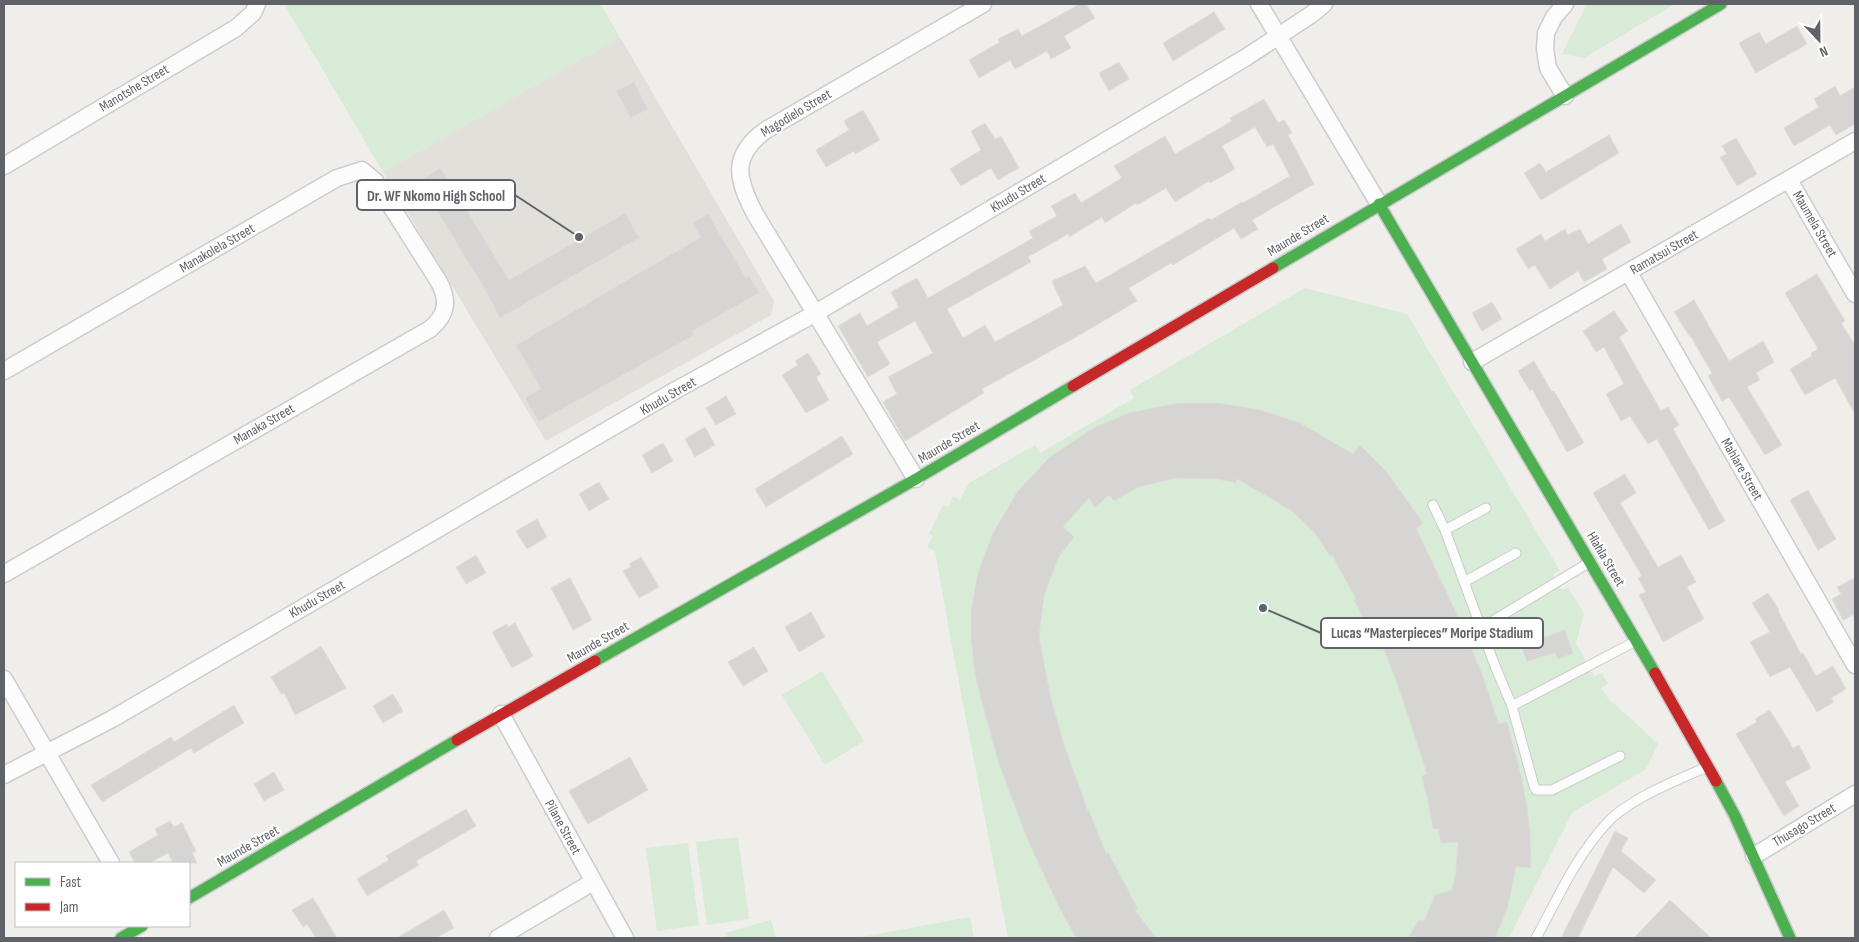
<svg xmlns="http://www.w3.org/2000/svg" width="1859" height="942" viewBox="0 0 1859 942" font-family="'Sofia Sans Condensed',sans-serif">
	<style>
		.education { fill: #e2e0da }
		.green { fill: #d8ebd6 }
		.building { fill: #d6d5d3; stroke: #deddd9; fill-rule: evenodd }
		.lines { fill: none; stroke-linecap: round; stroke-linejoin: round }
		.lane-casing { stroke: #cbcccc; stroke-width: 11 }
		.street-casing { stroke: #cbcccc; stroke-width: 19 }
		.fast-casing { stroke: #cacacb; stroke-width: 14 }
		.jam-casing { stroke: #cacacb; stroke-width: 14 }
		.lane { stroke: #fdfcfc; stroke-width: 9 }
		.street { stroke: #fdfcfc; stroke-width: 16 }
		.fast { stroke: #4caf50; stroke-width: 11 }
		.jam { stroke: #c62828; stroke-width: 11 }
		.labels { text-anchor: middle; dominant-baseline: central; stroke-width: 4; stroke-linejoin: round; paint-order: stroke }
		.street-label { font-size: 14px; fill: #5f6368; stroke: #fff }
		.leader { fill: none; stroke: #5f6368; stroke-width: 2 }
		.callout-dot { fill: #5f6368; stroke: #fff; stroke-width: 2 }
		.callout { fill: #fff; stroke: #5f6368; stroke-width: 2 }
		.callout-label { font-size: 15px; text-anchor: middle; font-weight: bold; fill: #5f6368 }
	</style>
	<rect width="100%" height="100%" fill="#efeeea"/>
	<path class="education" d="M 620,37 L 774,301 L 771,315 L 546,441 L 383,172 Z"/>
	<path class="green" d="M 284,4 L 600,4 L 620,37 L 383,172 Z
		M 1587,4 L 1675,4 L 1584,58 L 1562,54 Z
		M 1305,288 L 1407,314 L 1560,571 L 1553,574 L 1555,581 L 1562,590 L 1568,587 L 1584,614 L 1576,643 L 1594,676 L 1602,673 L 1608,684 L 1601,688 L 1610,701 L 1617,706 L 1658,744 L 1646,769 L 1572,813 L 1509,938 L 1008,938 L 950,636 L 935,551 L 927,547 L 933,536 L 929,534 L 943,505 L 948,507 L 953,496 L 960,500 L 969,483 L 1035,445 L 1040,453 L 1134,398 L 1130,390 Z
		M 822,671 L 864,741 L 825,765 L 782,695 Z
		M 738,837 L 749,919 L 707,925 L 696,842 Z
		M 688,843 L 699,925 L 657,931 L 646,848 Z
		M 970,917 L 974,938 L 856,938 Z
		M 771,920 L 776,938 L 727,938 L 725,933 Z"/>
	<path class="building" d="M 1080,4 L 1086,4 L 1095,18 L 1064,36 L 1071,48 L 1051,59 L 1047,51 L 1015,69 L 1010,60 L 979,78 L 969,60 L 1000,42 L 998,39 L 1018,29 L 1022,36 Z
		M 1214,12 L 1225,29 L 1173,61 L 1163,43 Z
		M 1797,26 L 1807,44 L 1756,73 L 1739,43 L 1759,32 L 1766,44 Z
		M 1119,62 L 1129,79 L 1109,91 L 1099,73 Z
		M 634,82 L 648,109 L 631,118 L 616,91 Z
		M 1835,86 L 1840,96 L 1855,87 L 1855,124 L 1836,135 L 1830,125 L 1794,146 L 1784,128 L 1819,107 L 1814,99 Z
		M 1264,99 L 1278,123 L 1284,120 L 1292,133 L 1288,135 L 1314,184 L 1252,220 L 1258,229 L 1241,239 L 1234,228 L 1173,265 L 1171,263 L 1129,288 L 1137,301 L 1076,337 L 982,389 L 984,393 L 905,441 L 883,402 L 897,394 L 888,377 L 933,353 L 915,321 L 877,342 L 890,364 L 868,377 L 838,326 L 860,313 L 867,326 L 899,307 L 891,292 L 917,278 L 928,298 L 1033,238 L 1029,231 L 1057,216 L 1051,206 L 1075,193 L 1081,203 L 1122,178 L 1114,166 L 1165,136 L 1175,154 L 1232,121 L 1230,118 ZM 1255,127 L 1267,147 L 1273,144 L 1290,176 L 1243,203 L 1242,202 L 1211,220 L 1209,218 L 1096,283 L 1085,266 L 1052,281 L 1063,305 L 995,342 L 985,325 L 963,338 L 947,309 L 1031,262 L 1028,257 L 1068,234 L 1069,237 L 1102,217 L 1105,223 L 1136,203 L 1137,205 L 1166,188 L 1175,202 L 1209,181 L 1210,183 L 1235,169 L 1222,146 Z
		M 863,110 L 880,140 L 855,154 L 854,151 L 826,167 L 816,150 L 849,130 L 844,121 Z
		M 985,123 L 995,139 L 1001,136 L 1019,168 L 998,180 L 991,168 L 961,186 L 950,169 L 981,150 L 971,131 Z
		M 1609,135 L 1619,153 L 1541,200 L 1524,173 L 1540,163 L 1546,172 Z
		M 1736,138 L 1757,174 L 1737,186 L 1720,157 L 1727,154 L 1722,146 Z
		M 441,168 L 509,280 L 625,213 L 639,238 L 500,318 L 487,293 L 419,181 Z
		M 708,214 L 746,278 L 749,276 L 759,293 L 692,331 L 694,335 L 539,422 L 525,398 L 541,389 L 516,345 L 701,237 L 692,223 Z
		M 1621,224 L 1631,242 L 1602,259 L 1607,269 L 1584,282 L 1578,271 L 1550,289 L 1535,265 L 1528,269 L 1516,249 L 1541,234 L 1545,241 L 1565,229 L 1568,235 L 1580,229 L 1588,244 Z
		M 1817,274 L 1845,321 L 1841,323 L 1855,345 L 1855,414 L 1835,378 L 1805,395 L 1790,369 L 1812,356 L 1811,353 L 1818,349 L 1785,293 Z
		M 1694,300 L 1729,361 L 1763,341 L 1774,362 L 1756,373 L 1760,380 L 1747,387 L 1782,445 L 1765,455 L 1729,397 L 1722,401 L 1708,376 L 1712,373 L 1691,337 L 1690,337 L 1674,312 Z
		M 1492,302 L 1502,319 L 1482,331 L 1472,313 Z
		M 1614,311 L 1628,331 L 1619,337 L 1661,411 L 1668,407 L 1679,425 L 1673,429 L 1725,521 L 1709,530 L 1657,439 L 1648,444 L 1630,416 L 1621,421 L 1606,394 L 1624,384 L 1604,347 L 1596,352 L 1583,331 Z
		M 808,353 L 821,374 L 816,377 L 829,400 L 806,413 L 782,375 L 798,365 L 795,361 Z
		M 1534,361 L 1552,392 L 1554,391 L 1584,443 L 1567,452 L 1532,389 L 1530,391 L 1518,371 Z
		M 726,396 L 736,414 L 716,425 L 706,408 Z
		M 1179,403 L 1218,403 L 1261,410 L 1300,423 L 1353,454 L 1360,445 L 1387,472 L 1423,523 L 1416,528 L 1455,610 L 1484,679 L 1499,724 L 1507,722 L 1521,775 L 1527,806 L 1530,832 L 1531,868 L 1516,867 L 1508,907 L 1495,938 L 1408,938 L 1419,920 L 1424,921 L 1435,895 L 1452,890 L 1456,871 L 1458,842 L 1441,843 L 1438,829 L 1433,829 L 1427,795 L 1426,796 L 1422,776 L 1427,774 L 1397,683 L 1383,647 L 1377,650 L 1371,637 L 1372,636 L 1354,600 L 1356,599 L 1332,555 L 1330,556 L 1314,532 L 1292,511 L 1237,479 L 1236,483 L 1217,479 L 1177,478 L 1138,487 L 1114,501 L 1109,495 L 1095,508 L 1089,498 L 1063,527 L 1074,537 L 1058,558 L 1044,596 L 1039,637 L 1051,699 L 1064,744 L 1088,811 L 1089,811 L 1106,853 L 1108,852 L 1138,909 L 1135,910 L 1156,938 L 1076,938 L 1057,903 L 1026,836 L 999,764 L 982,703 L 975,674 L 971,638 L 971,611 L 978,573 L 993,533 L 1017,492 L 1050,457 L 1090,430 L 1128,413 Z
		M 705,427 L 715,445 L 695,457 L 685,439 Z
		M 842,436 L 853,454 L 766,507 L 755,489 Z
		M 663,443 L 673,461 L 652,473 L 642,455 Z
		M 1625,474 L 1636,493 L 1620,503 L 1658,567 L 1681,555 L 1696,582 L 1687,587 L 1704,619 L 1663,642 L 1639,595 L 1646,592 L 1638,578 L 1642,576 L 1593,493 Z
		M 599,482 L 609,499 L 589,511 L 579,494 Z
		M 1808,490 L 1836,539 L 1818,550 L 1790,500 Z
		M 537,519 L 547,537 L 527,549 L 516,531 Z
		M 476,555 L 486,573 L 466,584 L 456,567 Z
		M 641,557 L 659,587 L 639,598 L 623,571 L 631,567 L 629,564 Z
		M 570,578 L 592,620 L 573,630 L 551,588 Z
		M 1855,578 L 1855,620 L 1853,615 L 1843,620 L 1832,599 L 1841,594 L 1837,587 Z
		M 1768,593 L 1779,610 L 1778,611 L 1801,654 L 1803,653 L 1816,676 L 1833,666 L 1846,689 L 1831,698 L 1834,702 L 1817,712 L 1790,667 L 1770,677 L 1750,642 L 1770,632 L 1752,603 Z
		M 811,612 L 825,637 L 799,652 L 785,627 Z
		M 515,623 L 533,656 L 512,668 L 492,632 L 507,624 L 508,627 Z
		M 1565,630 L 1573,653 L 1558,659 L 1555,652 L 1527,662 L 1520,644 L 1544,635 L 1545,637 Z
		M 321,646 L 346,688 L 295,715 L 284,693 L 281,694 L 271,677 Z
		M 754,647 L 768,671 L 743,686 L 728,662 Z
		M 393,694 L 403,711 L 383,723 L 373,706 Z
		M 234,705 L 244,723 L 194,753 L 191,748 L 102,802 L 91,785 L 171,737 L 174,742 Z
		M 1770,710 L 1793,748 L 1799,745 L 1811,768 L 1785,782 L 1799,806 L 1784,816 L 1736,734 L 1757,722 L 1755,719 Z
		M 630,757 L 648,790 L 588,824 L 569,791 Z
		M 274,772 L 284,790 L 264,801 L 254,784 Z
		M 466,809 L 476,826 L 416,861 L 419,865 L 367,896 L 357,879 L 389,860 L 386,856 Z
		M 170,821 L 174,827 L 182,823 L 196,851 L 192,853 L 197,863 L 173,863 L 168,853 L 150,863 L 135,863 L 129,852 L 158,835 L 155,829 Z
		M 1615,831 L 1628,838 L 1621,851 L 1656,880 L 1644,893 L 1613,867 L 1578,938 L 1561,938 Z
		M 313,898 L 337,938 L 316,938 L 307,924 L 303,927 L 292,910 Z
		M 1670,900 L 1711,938 L 1634,938 Z
		M 444,910 L 454,928 L 436,938 L 397,938 Z"/>
	<g class="lines">
		<defs>
			<path id="lane" d="M 1433,505 L 1445,530 L 1495,666 L 1512,706 L 1534,786 L 1536,790 L 1552,790 L 1620,756
				M 1445,530 L 1486,508
				M 1464,582 L 1516,553
				M 1481,628 L 1590,562
				M 1512,706 L 1636,641
				M 1536,938 C 1557,900 1576,856 1607,823 C 1629,799 1677,780 1707,767"/>
			<path id="street" d="M 1259,4 L 1379,204
				M 1565,96 L 1548,68 L 1545,49 L 1546,33 L 1554,17 L 1565,4
				M 4,166 L 236,28 L 253,13 L 257,4
				M 1789,180 L 1855,294
				M 1629,273 L 1855,665
				M 1472,362 L 1855,141
				M 4,371 L 337,178 L 362,170 L 375,181 L 439,282 C 449,301 447,315 430,329 L 4,574
				M 916,479 L 755,214 C 737,179 730,156 766,130 L 983,4
				M 4,679 L 111,863
				M 501,714 L 625,938
				M 4,775 L 112,719 L 676,390 L 814,314 L 1245,58 L 1312,14 L 1324,4
				M 1754,856 L 1855,794
				M 498,938 L 593,882"/>
			<path id="fast" d="M 1379,204 L 1655,673
				M 1273,268 L 1721,4
				M 595,661 L 916,479 L 1073,386
				M 1716,781 L 1735,816 L 1790,938
				M 189,898 L 457,740
				M 121,938 L 142,926"/>
			<path id="jam" d="M 1073,386 L 1273,268
				M 1655,673 L 1716,781
				M 457,740 L 595,661"/>
		</defs>
		<use href="#lane" class="lane-casing"/>
		<use href="#street" class="street-casing"/>
		<use href="#fast" class="fast-casing"/>
		<use href="#jam" class="jam-casing"/>
		<use href="#lane" class="lane"/>
		<use href="#street" class="street"/>
		<use href="#fast" class="fast"/>
		<use href="#jam" class="jam"/>
	</g>
	<g class="labels">
		<g class="street-label">
			<text transform="translate(134 88) rotate(-31)">Manotshe Street</text>
			<text transform="translate(796 113) rotate(-31)">Magodielo Street</text>
			<text transform="translate(1018 193) rotate(-31)">Khudu Street</text>
			<text transform="translate(1815 224) rotate(60)">Maumela Street</text>
			<text transform="translate(1298 235) rotate(-31)">Maunde Street</text>
			<text transform="translate(217 248) rotate(-30)">Manakolela Street</text>
			<text transform="translate(1664 252) rotate(-30)">Ramatsui Street</text>
			<text transform="translate(668 396) rotate(-30)">Khudu Street</text>
			<text transform="translate(264 424) rotate(-30)">Manaka Street</text>
			<text transform="translate(949 442) rotate(-31)">Maunde Street</text>
			<text transform="translate(1742 469) rotate(60)">Mahlare Street</text>
			<text transform="translate(1606 559) rotate(59)">Hlahla Street</text>
			<text transform="translate(317 599) rotate(-30)">Khudu Street</text>
			<text transform="translate(598 642) rotate(-30)">Maunde Street</text>
			<text transform="translate(1804 825) rotate(-31)">Thusago Street</text>
			<text transform="translate(563 827) rotate(61)">Pilane Street</text>
			<text transform="translate(248 846) rotate(-30)">Maunde Street</text>
		</g>
	</g>
	<path class="leader" d="M579 237L515 195M1263 608L1321 633"/>
	<g class="callout-dot">
		<circle cx="579" cy="237" r="5"/>
		<circle cx="1263" cy="608" r="5"/>
	</g>
	<g class="callout">
		<rect x="357" y="180" width="158" height="30" rx="5"/>
		<rect x="1321" y="618" width="222" height="30" rx="5"/>
	</g>
	<g class="callout-label">
		<text x="436" y="201">Dr. WF Nkomo High School</text>
		<text x="1432" y="638">Lucas “Masterpieces” Moripe Stadium</text>
	</g>
	<rect width="1859" height="942" fill="none" stroke="#5f6368" stroke-width="10"/>
	<rect x="15" y="862" width="175" height="65" fill="#ffffff" stroke="#bfc1c3"/>
	<rect x="25" y="878" width="25" height="8" fill="#4caf50" stroke="#bfc1c3"/>
	<text x="60" y="887" font-size="15" fill="#5f6368">Fast</text>
	<rect x="25" y="903" width="25" height="8" fill="#c62828" stroke="#bfc1c3"/>
	<text x="60" y="912" font-size="15" fill="#5f6368">Jam</text>
	<g transform="translate(1819 40) rotate(158)" stroke="#ffffff" stroke-width="4" paint-order="stroke">
	<path d="M0-4L9 19L0 12L-9 19Z" fill="#5f6368"/>
	<text y="-8" font-size="14" font-weight="bold" text-anchor="middle" fill="#5f6368">N</text>
	</g>
</svg>
